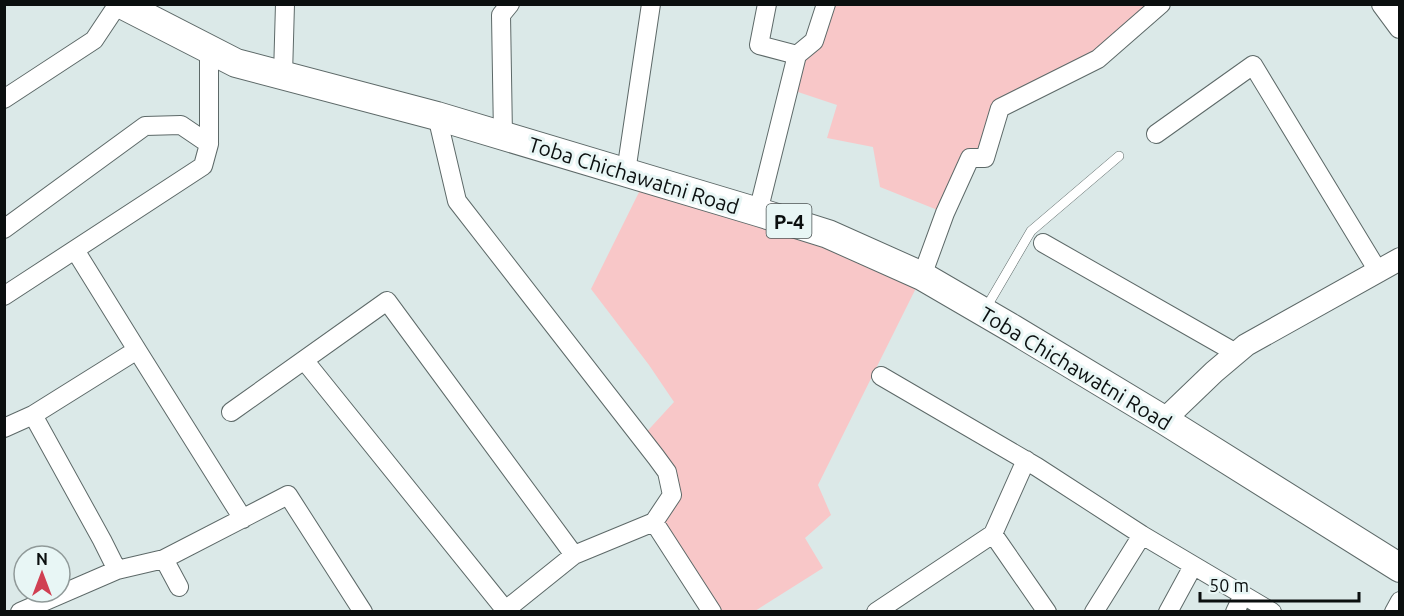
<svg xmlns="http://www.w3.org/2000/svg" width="1404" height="616" viewBox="0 0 1404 616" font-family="Ubuntu,sans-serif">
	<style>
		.green { fill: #f8c7c8 }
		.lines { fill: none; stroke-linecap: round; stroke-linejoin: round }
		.service-casing { stroke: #5d6968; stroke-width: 10 }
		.minor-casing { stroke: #5d6968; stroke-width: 20 }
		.tertiary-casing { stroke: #5d6968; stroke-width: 24 }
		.primary-casing { stroke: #5d6968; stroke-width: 30 }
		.service { stroke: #fff; stroke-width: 9 }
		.minor { stroke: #fff; stroke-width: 18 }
		.tertiary { stroke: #fff; stroke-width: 22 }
		.primary { stroke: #fff; stroke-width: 28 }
		.labels { text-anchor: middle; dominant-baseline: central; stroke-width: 6; stroke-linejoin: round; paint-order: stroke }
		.shield { fill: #e8f6f5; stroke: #4d5454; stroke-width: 1.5 }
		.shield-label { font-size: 20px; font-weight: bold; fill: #0b0f0f }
		.street-label { font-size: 21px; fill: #0b0f0f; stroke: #e8f6f5 }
	</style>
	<rect width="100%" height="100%" fill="#dbe9e8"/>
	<path class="green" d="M 825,5 L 1161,5 L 1098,59 L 1000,108 L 985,158 L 970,158 L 945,213 L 880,187 L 873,147 L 827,138 L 837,105 L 789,89 Z
		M 646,178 L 922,276 L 818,485 L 831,515 L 805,538 L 823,568 L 755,611 L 712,611 L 654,522 L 672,495 L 641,438 L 674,402 L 649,365 L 591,289 Z"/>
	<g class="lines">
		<defs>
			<path id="service" d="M 986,308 L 1031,231 L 1119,156"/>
			<path id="minor" d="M 209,49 L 209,144
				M 797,55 L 814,41 L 826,4
				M 283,75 L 285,4
				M 4,99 L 94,40 L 118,4
				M 437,116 L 457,201 L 656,457 L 667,472 L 672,495 L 654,522
				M 1156,134 L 1253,65 L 1378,271
				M 503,136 L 501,15 L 510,4
				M 626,172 L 651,4
				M 758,212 L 797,55 L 759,45 L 767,4
				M 4,229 L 145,126 L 181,125 L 209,144 L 203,166 L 4,296
				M 1043,243 L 1236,353
				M 922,276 L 945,213 L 970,158 L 985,158 L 1000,108 L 1098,59 L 1161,4
				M 137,350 L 243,519
				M 304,360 L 507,612
				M 881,376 L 1037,467 L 1142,535 L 1272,612
				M 231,412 L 387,301 L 574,555
				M 33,415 L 137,350 L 75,250
				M 4,428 L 33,415 L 102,540 L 117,570 L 20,612
				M 993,534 L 1026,460
				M 164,559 L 288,495 L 363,612
				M 117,570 L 164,559 L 179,587
				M 503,612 L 574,555 L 654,522 L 712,612
				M 876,612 L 993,534 L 1047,612
				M 1094,612 L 1142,535
				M 1168,612 L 1193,566
				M 1235,612 L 1243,595
				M 1394,612 L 1400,601"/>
			<path id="tertiary" d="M 1383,4 L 1400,27
				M 1164,420 L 1214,372 L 1246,345 L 1400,259"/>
			<path id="primary" d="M 121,4 L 236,63 L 437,116 L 758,212 L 828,234 L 922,276 L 1013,329 L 1164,420 L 1400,568"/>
		</defs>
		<use href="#service" class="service-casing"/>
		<use href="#minor" class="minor-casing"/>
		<use href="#tertiary" class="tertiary-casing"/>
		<use href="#primary" class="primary-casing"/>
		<use href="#service" class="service"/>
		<use href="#minor" class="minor"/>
		<use href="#tertiary" class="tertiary"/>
		<use href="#primary" class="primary"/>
	</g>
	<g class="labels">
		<rect class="shield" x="766.5" y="204" width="45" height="34" rx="4.5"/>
		<g class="shield-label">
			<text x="789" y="221">P-4</text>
		</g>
		<g class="street-label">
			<text transform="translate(634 175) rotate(17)">Toba Chichawatni Road</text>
			<text transform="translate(1076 368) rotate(31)">Toba Chichawatni Road</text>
		</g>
	</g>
	<rect width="1404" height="616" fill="none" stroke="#0b0f0f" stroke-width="12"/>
	<g transform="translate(42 574)"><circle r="28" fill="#e8f6f5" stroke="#909a99" stroke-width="1.5"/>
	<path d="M0-4.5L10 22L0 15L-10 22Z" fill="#d04052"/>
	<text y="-9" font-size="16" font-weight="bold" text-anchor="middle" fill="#0b0f0f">N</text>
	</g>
	<path d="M1200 592v9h159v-9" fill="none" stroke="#0b0f0f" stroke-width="3"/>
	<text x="1209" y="592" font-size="18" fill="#0b0f0f" stroke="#e8f6f5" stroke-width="4.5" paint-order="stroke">50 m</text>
</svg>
